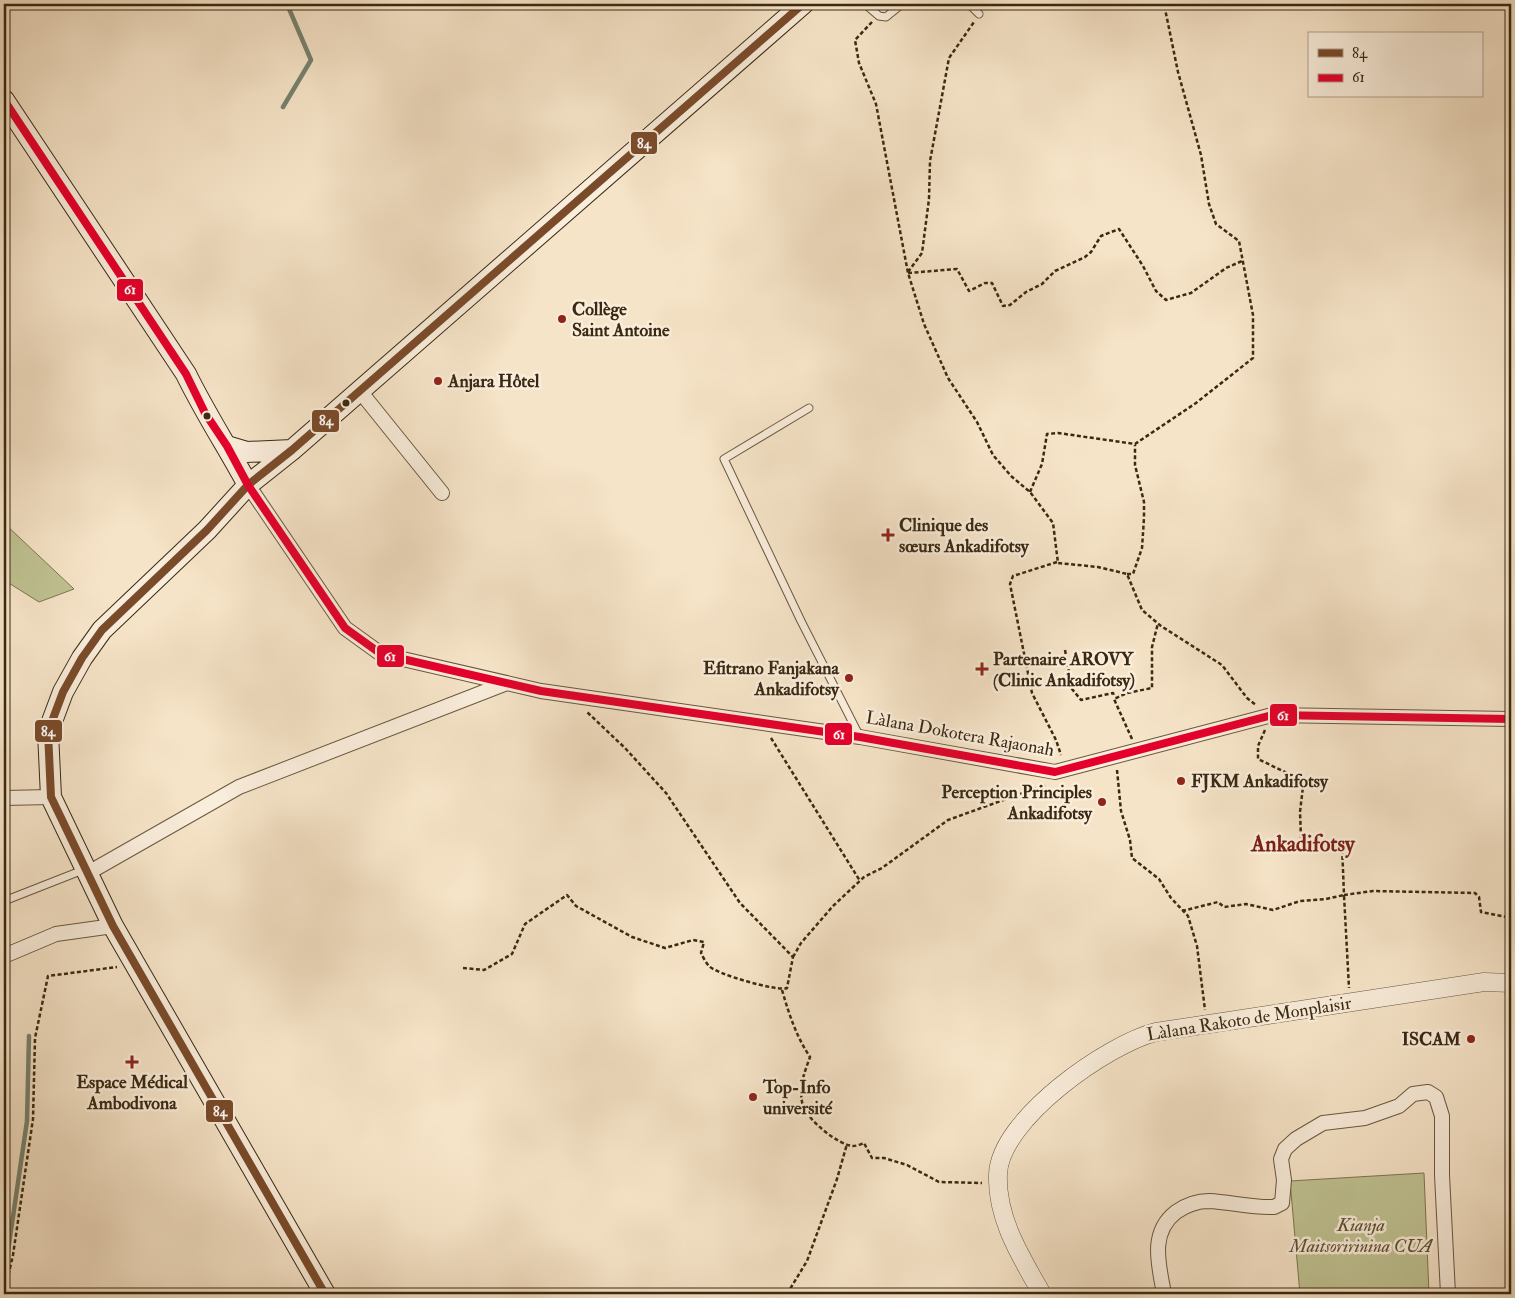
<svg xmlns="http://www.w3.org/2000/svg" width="1515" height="1298" viewBox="0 0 1515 1298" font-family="'IM FELL Double Pica',serif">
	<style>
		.green { fill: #c0c393; stroke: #7d7652 }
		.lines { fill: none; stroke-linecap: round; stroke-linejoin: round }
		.stream { stroke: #768370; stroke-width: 4.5 }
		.service-casing { stroke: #695840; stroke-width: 9 }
		.minor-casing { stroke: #695840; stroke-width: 16 }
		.tertiary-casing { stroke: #695840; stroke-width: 19 }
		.secondary-casing { stroke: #3a2912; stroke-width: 22 }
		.path { stroke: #3a2912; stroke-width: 2.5; stroke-dasharray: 4 2.5; stroke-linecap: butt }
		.service { stroke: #f9eddb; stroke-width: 7 }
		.minor { stroke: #f9eddb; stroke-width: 14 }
		.tertiary { stroke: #f9eddb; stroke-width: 18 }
		.secondary { stroke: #f9eddb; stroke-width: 20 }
		.bus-1-casing { stroke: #f9eddb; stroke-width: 11 }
		.bus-2-casing { stroke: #f9eddb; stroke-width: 11 }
		.bus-1 { stroke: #7a4b2a; stroke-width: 8 }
		.bus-2 { stroke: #e4002b; stroke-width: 8 }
		.poi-dot { fill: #8f2418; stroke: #f9eddb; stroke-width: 2 }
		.bus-dot { fill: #3a2912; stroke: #f9eddb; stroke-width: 2 }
		.labels { text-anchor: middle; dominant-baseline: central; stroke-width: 5; stroke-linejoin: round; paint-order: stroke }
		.poi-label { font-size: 18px; font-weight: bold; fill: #3a2912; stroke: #f9eddb; text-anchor: start }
		.street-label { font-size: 18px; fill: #3a2912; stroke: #f9eddb }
		.park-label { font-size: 18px; font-style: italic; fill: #5c5032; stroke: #f9eddb }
		.district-label { font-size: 22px; font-weight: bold; fill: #7a1f14; stroke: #f9eddb }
		.line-badge { stroke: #f9eddb; stroke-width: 2 }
		.badge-label { font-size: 14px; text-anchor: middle; font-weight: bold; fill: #fff }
	</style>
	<rect width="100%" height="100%" fill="#f6e4c8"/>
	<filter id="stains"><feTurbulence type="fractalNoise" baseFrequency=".004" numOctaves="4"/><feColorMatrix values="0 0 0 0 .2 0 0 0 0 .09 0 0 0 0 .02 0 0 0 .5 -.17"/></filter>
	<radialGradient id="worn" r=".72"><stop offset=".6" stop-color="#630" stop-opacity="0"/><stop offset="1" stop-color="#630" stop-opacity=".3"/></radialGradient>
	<path class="green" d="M 4,523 L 74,589 L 39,602 L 4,580 Z
		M 1424,1173 L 1429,1294 L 1300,1294 L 1290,1181 Z"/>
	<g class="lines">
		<path class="stream" d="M 549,5 L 549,4
			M 283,107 L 311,60 L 287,4
			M 4,1278 L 27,1121 L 29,1036"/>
		<defs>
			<path id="service" d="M 865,4 L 879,16 L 886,17 L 902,4
				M 969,4 L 979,14
				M 809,408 L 724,459 L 801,621 L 860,737
				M 4,901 L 83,870"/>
			<path id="minor" d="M 359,390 L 442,493
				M 248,485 L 345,628 L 381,654 L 541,691 L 860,737 L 1055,772 L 1272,715 L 1511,719
				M 4,798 L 51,797
				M 88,873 L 239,787 L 507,683
				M 4,956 L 56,934 L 113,926
				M 1164,1294 C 1159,1265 1149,1233 1176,1212 C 1186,1205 1197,1201 1209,1201 C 1230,1202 1252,1208 1274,1207 L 1282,1203 L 1284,1180 L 1281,1159 L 1285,1149 L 1296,1139 L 1323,1123 L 1365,1118 L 1399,1106 L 1413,1094 L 1428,1092 L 1436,1097 L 1442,1116 L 1442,1175 L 1448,1294"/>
			<path id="tertiary" d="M 1042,1294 C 1021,1257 996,1218 998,1174 C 1000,1119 1108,1044 1156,1032 L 1484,982 L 1511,983"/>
			<path id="secondary" d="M 4,100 L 186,374 C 205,413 228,448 248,485
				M 227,446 L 247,452 L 292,450
				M 325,1294 L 113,926 L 51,797 L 48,732 L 63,692 L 82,658 L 102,630 L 207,530 L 248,485 L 292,450 L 803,4"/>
		</defs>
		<use href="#service" class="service-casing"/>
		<use href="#minor" class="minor-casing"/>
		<use href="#tertiary" class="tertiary-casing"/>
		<use href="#secondary" class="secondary-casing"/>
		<path class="path" d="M 872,22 L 855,40 L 859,63 L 876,104 L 908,273 L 924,324 L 948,378 L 977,422 L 993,455 L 1011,476 L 1030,492 L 1053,523 L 1058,563 L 1098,567 L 1127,574 L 1142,610 L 1161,626 L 1222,665 L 1247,698 L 1256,705
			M 908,272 L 922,253 L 929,199 L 930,161 L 949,58 L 974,22
			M 908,273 L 957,269 L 969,291 L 985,283 L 992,283 L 1003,306 L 1010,305 L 1026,292 L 1042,284 L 1055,271 L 1085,257 L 1091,252 L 1101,236 L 1119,229 L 1143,266 L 1156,291 L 1166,300 L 1191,293 L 1226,268 L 1242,261
			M 1030,492 L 1042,464 L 1047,434 L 1058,433 L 1135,444 L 1196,403 L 1253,358 L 1253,315 L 1239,241 L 1216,224 L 1209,204 L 1201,155 L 1178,72 L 1164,4
			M 1057,562 L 1013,576 L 1010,584 L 1032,693 L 1056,740 L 1061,755
			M 1127,574 L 1133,574 L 1142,548 L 1144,518 L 1144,502 L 1135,465 L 1135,445
			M 1065,650 L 1072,689 L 1081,700 L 1113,693 L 1115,697
			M 1265,730 L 1258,746 L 1258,759 L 1285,772 L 1304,778 L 1300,812 L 1301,838 L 1317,847 L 1342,845 L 1344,895 L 1373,891 L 1475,893 L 1479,897 L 1481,912 L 1511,918
			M 771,738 L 860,881
			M 1132,739 L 1114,699 L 1127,693 L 1152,688 L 1152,647 L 1158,623
			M 1117,770 L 1121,811 L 1130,840 L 1132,858 L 1159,879 L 1171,898 L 1188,916 L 1197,946 L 1205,1010
			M 1182,911 L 1218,902 L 1224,907 L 1246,904 L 1273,910 L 1300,901 L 1326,899 L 1344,895 L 1349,988
			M 1506,916 L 1511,888
			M 793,957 L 801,943 L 833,906 L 864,877 L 882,868 L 948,820 L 1045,785
			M 463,968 L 484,970 L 512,954 L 525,924 L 567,895 L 576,906 L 632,937 L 665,948 L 693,940 L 704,942 L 701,953 C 703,957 706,963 709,966 C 716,974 778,992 787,988 L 793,957 L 740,903 L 666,793 L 625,748 L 587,712
			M 782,990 C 789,1014 796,1036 810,1057 C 804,1074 798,1088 803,1106 C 808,1120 838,1145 853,1146 C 857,1146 861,1144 864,1143 L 872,1158 L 884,1158 L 907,1165 L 939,1182 L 982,1183
			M 4,1294 L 13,1255 L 33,1119 L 35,1038 L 48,976 L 117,967
			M 787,1294 L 807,1261 L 837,1179 L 847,1144"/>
		<use href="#service" class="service"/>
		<use href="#minor" class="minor"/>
		<use href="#tertiary" class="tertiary"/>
		<use href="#secondary" class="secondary"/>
		<defs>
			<path id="bus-1" d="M 325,1294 L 113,926 L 51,797 L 48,732 L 63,692 L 82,658 L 102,630 L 207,530 L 248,485 L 292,450 L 803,4"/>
			<path id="bus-2" d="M 4,100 L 186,374 L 205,413 L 227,446 L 248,485 L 345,628 L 381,654 L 541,691 L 860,737 L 1055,772 L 1272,715 L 1511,719"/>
		</defs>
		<use href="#bus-1" class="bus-1-casing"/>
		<use href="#bus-2" class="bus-2-casing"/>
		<use href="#bus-1" class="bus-1"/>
		<use href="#bus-2" class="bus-2"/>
	</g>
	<g class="poi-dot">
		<circle cx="562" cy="319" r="5"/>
		<circle cx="438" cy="381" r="5"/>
		<path d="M885.5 527.5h5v5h5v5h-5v5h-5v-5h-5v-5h5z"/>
		<path d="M979.5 661.5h5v5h5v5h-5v5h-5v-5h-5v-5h5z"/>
		<circle cx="849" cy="678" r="5"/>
		<circle cx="1181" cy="781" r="5"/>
		<circle cx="1102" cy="802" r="5"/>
		<circle cx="1471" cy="1039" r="5"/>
		<path d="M129.5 1054.5h5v5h5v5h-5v5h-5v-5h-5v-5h5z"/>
		<circle cx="753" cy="1097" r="5"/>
	</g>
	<g class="bus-dot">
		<circle cx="346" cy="403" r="4.5"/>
		<circle cx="207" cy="416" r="4.5"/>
	</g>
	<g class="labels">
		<g class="poi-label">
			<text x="572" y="309">Collège<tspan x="572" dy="21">Saint Antoine</tspan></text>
			<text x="448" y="381">Anjara Hôtel</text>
			<text x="899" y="525">Clinique des<tspan x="899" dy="21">sœurs Ankadifotsy</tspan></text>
			<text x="993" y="659">Partenaire AROVY<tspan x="993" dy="21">(Clinic Ankadifotsy)</tspan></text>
			<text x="839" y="668" text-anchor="end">Efitrano Fanjakana<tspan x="839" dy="21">Ankadifotsy</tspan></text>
			<text x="1191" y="781">FJKM Ankadifotsy</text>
			<text x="1092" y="792" text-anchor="end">Perception Principles<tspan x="1092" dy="21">Ankadifotsy</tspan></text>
			<text x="1461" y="1039" text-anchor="end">ISCAM</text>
			<text x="132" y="1082" text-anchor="middle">Espace Médical<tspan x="132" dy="21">Ambodivona</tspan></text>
			<text x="763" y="1087">Top-Info<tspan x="763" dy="21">université</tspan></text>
		</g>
		<g class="street-label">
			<text transform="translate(960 734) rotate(10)">Làlana Dokotera Rajaonah</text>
			<text transform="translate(1249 1019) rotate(-9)">Làlana Rakoto de Monplaisir</text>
		</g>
		<g class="park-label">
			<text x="1361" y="1225">Kianja<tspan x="1361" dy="21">Maitsoririnina CUA</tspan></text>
		</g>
		<g class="district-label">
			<text x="1303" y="844">Ankadifotsy</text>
		</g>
	</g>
	<g class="line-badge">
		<rect x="630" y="131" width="28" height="24" rx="5" fill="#7a4b2a"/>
		<rect x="116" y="278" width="28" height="24" rx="5" fill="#e4002b"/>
		<rect x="311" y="409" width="29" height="24" rx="5" fill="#7a4b2a"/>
		<rect x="376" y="644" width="29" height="24" rx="5" fill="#e4002b"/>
		<rect x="1269" y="703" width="29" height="24" rx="5" fill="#e4002b"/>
		<rect x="34" y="719" width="29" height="24" rx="5" fill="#7a4b2a"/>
		<rect x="824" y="722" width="29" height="24" rx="5" fill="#e4002b"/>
		<rect x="205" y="1099" width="29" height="24" rx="5" fill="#7a4b2a"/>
	</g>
	<g class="badge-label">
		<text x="644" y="148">84</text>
		<text x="130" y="294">61</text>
		<text x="326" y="425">84</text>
		<text x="390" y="661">61</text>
		<text x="1283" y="720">61</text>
		<text x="48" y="736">84</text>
		<text x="839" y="739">61</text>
		<text x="220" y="1116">84</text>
	</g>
	<rect width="1515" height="1298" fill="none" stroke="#f6e4c8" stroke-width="20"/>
	<rect x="5" y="5" width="1505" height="1288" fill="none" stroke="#3a2912" stroke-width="2.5"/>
	<rect x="10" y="10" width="1495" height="1278" fill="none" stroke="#3a2912"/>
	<rect x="1308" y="32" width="175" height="65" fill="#f9eddb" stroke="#ad9f8b"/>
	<rect x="1318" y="49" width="25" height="8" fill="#7a4b2a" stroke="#ad9f8b"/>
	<text x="1352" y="58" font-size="15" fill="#3a2912">84</text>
	<rect x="1318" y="74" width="25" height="8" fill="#e4002b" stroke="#ad9f8b"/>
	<text x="1352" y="82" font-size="15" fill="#3a2912">61</text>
	<rect width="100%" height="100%" filter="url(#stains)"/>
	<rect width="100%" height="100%" fill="url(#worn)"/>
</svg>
